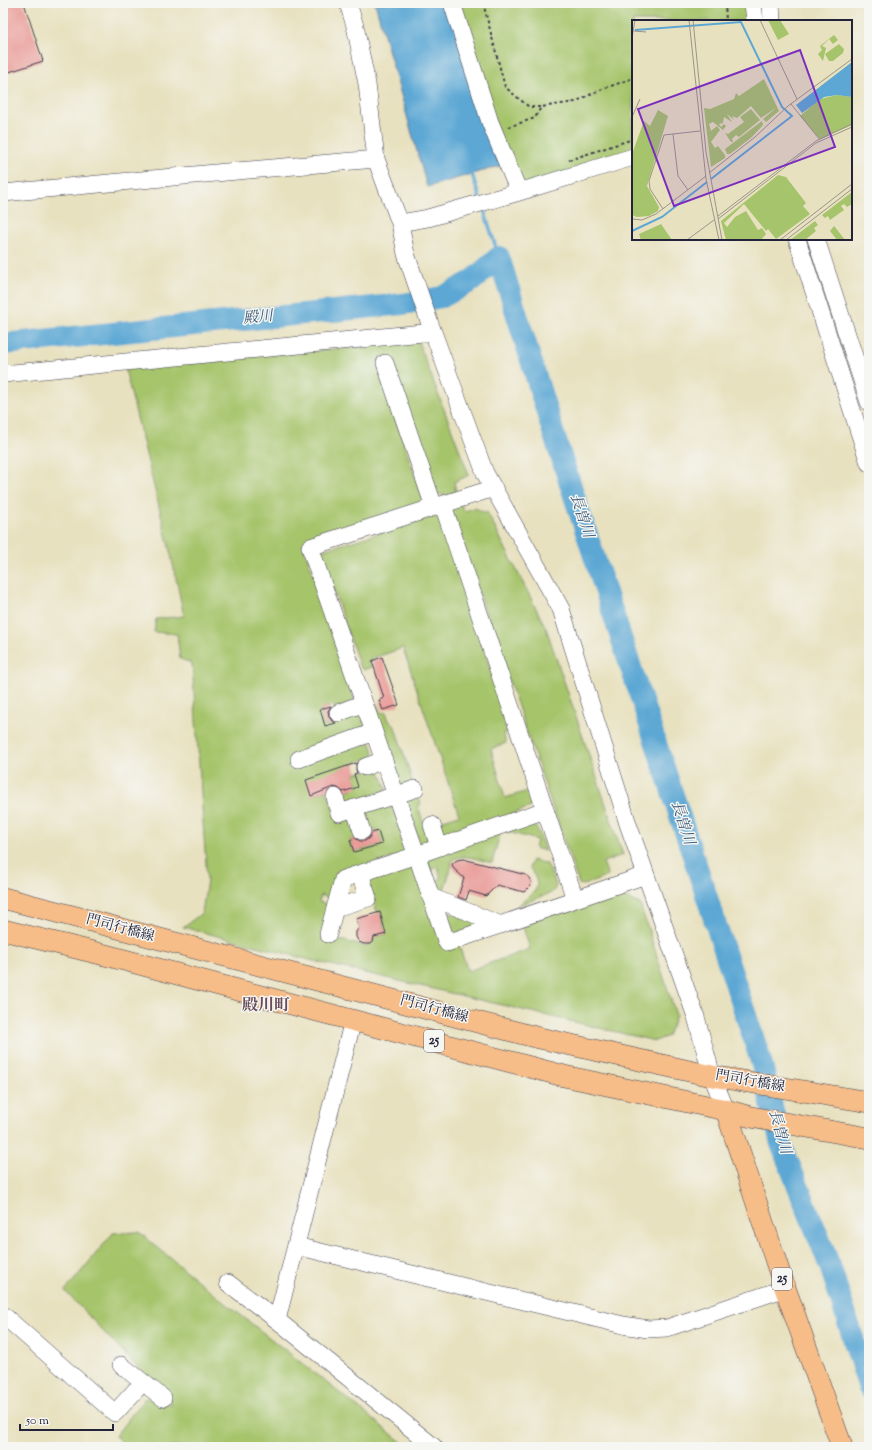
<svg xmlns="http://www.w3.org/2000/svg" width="872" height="1450" viewBox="0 0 872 1450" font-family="'Sorts Mill Goudy','Noto Serif JP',serif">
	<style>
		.green { fill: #a6c46b; stroke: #647353 }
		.water { fill: #5ca7d4; stroke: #3f6488 }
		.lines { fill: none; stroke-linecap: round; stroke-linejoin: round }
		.stream { stroke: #5ca7d4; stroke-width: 3.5 }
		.river { stroke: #5ca7d4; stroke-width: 22 }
		.building { fill: #e99995 }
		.minor-casing { stroke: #403f4f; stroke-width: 18 }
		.major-casing { stroke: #403f4f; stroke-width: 22 }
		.path { stroke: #403f4f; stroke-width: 2; stroke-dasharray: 3 3; stroke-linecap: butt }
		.minor { stroke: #fff; stroke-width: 17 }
		.major { stroke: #f7bd88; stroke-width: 21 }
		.labels { text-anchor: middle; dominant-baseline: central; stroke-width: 3; stroke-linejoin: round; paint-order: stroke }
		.shield { fill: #f6f6f2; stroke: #626272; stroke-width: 1 }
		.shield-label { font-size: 13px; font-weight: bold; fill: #22223b }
		.street-label { font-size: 14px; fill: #22223b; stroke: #f6f6f2 }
		.water-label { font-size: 15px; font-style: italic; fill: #395778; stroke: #f6f6f2 }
		.quarter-label { font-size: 16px; font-weight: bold; fill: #684c5a; stroke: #f6f6f2 }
		.inset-river { fill: none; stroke: #5ca7d4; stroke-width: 2 }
		.inset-road { fill: none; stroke: #99958a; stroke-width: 1 }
		.view { fill: #7b2cbf; fill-opacity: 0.15; stroke: #7b2cbf; stroke-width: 2 }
		.inset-edge { fill: none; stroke: #22223b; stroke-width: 2 }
	</style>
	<rect width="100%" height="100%" fill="#f6f6f2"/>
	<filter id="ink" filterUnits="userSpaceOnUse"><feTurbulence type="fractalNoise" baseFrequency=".025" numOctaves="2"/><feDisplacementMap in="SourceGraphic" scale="8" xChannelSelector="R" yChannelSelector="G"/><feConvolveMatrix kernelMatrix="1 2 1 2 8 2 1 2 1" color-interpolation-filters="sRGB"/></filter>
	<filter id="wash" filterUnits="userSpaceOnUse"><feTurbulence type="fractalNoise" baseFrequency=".012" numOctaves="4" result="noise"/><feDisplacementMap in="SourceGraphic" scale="16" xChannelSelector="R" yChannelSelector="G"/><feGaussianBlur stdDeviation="0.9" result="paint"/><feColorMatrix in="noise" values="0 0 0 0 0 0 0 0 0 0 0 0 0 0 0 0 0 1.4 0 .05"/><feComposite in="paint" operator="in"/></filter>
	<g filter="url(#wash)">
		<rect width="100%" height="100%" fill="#e8e1bf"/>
		<path class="green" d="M 452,3 L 755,3 L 756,21 L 633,21 L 633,157 L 519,192 Z
			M 418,341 L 469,475 L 454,482 L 456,491 L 446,496 L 435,493 L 384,358 L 377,364 L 424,502 L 303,544 L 355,701 L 335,710 L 334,705 L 321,709 L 325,726 L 338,722 L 337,718 L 357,710 L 364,716 L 364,742 L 371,743 L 374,753 L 371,757 L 355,763 L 312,795 L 327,790 L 336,819 L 351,819 L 360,837 L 350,840 L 354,852 L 382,844 L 378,831 L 367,834 L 364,814 L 367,811 L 391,804 L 408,848 L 403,854 L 339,876 L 331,899 L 321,895 L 319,902 L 330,905 L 322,936 L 365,946 L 373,942 L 374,937 L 386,934 L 380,912 L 377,912 L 365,874 L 410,862 L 458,943 L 468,971 L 530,949 L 521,921 L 611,892 L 640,904 L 676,1015 L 668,1036 L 655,1041 L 314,961 L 183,927 L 202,913 L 207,880 L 192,663 L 180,659 L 177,634 L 154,632 L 156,619 L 184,616 L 171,555 L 125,369 Z
			M 460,502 L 464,511 L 475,508 L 486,513 L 487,512 L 546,628 L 623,855 L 603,862 L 608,876 L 584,885 L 579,884 L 450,509 Z
			M 439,515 L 511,730 L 503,733 L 506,743 L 491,749 L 505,798 L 531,790 L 535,802 L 533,806 L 450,837 L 441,833 L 437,822 L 459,815 L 403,648 L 370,659 L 371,667 L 364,670 L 360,667 L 321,554 L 323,550 Z
			M 376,702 L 381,713 L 386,712 L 389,721 L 394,724 L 413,783 L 402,785 L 398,783 L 372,707 Z
			M 378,767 L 387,790 L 345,804 L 340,793 L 358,787 L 354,774 Z
			M 417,794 L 421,804 L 418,806 L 428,838 L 427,844 L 420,845 L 407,802 L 410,797 Z
			M 525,822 C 539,822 541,841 545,851 L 535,848 L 537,840 L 501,830 L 492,863 C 479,860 464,853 452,860 L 451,868 L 443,893 L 436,893 L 431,882 L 441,879 L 438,867 L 428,871 C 426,864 424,858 431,853 Z
			M 532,860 L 547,864 L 556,884 C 555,888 555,890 551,893 L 517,906 C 533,893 546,889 529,868 Z
			M 444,911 L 476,921 L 477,926 L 453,935 Z
			M 139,1232 L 209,1290 L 408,1447 L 128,1447 L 115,1436 L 145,1398 L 173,1405 L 65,1291 L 113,1233 Z"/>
		<path class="water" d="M 375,3 L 452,3 L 507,164 L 427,187 Z"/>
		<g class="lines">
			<path class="stream" d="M 471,171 L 480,199
				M 483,207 L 499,257"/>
			<path class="river" d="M 3,344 L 403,304 L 442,297 L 472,281 L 499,257 L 554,435 L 761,1061 L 781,1144 L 830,1266 L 869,1388"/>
		</g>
		<g id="blocks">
			<path class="building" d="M 3,3 L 24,3 L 43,61 L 3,74 Z
				M 382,657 L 399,705 L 383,710 L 379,700 L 384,698 L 372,661 Z
				M 331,706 L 328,711 L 329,716 L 331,720 L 336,723 L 325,726 L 320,709 Z
				M 356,763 L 356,770 L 357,773 L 354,774 L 358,787 L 343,792 L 338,788 L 333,787 L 311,796 L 306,780 Z
				M 378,831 L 382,844 L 354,852 L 350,840 L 355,838 L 360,841 L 365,841 L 369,838 L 372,833 Z
				M 463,859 L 526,875 L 530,878 L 531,882 L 530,886 L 524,892 L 497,885 L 486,896 L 469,891 L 466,900 L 458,897 L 464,878 L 454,869 L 452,864 L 457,860 Z
				M 380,912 L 386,934 L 374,937 L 373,941 L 370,944 L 364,944 L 359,942 L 356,937 L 356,932 L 359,928 L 356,919 Z"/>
		</g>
	</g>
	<g filter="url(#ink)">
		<use href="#blocks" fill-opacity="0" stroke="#403f4f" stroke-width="1"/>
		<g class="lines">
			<defs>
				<path id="minor" d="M 348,3 L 355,26 L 367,84 L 376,159 L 400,223 L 406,254 L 430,324 L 485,473 L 561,609 L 628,824 L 696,1017 L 712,1076 L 726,1110
					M 452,3 L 490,122 L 519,192
					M 753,3 L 755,21
					M 771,3 L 772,21
					M 3,193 L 237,171 L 376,159
					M 400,223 L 428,218 L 519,192 L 633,157
					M 797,239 L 869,463
					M 816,239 L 869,402
					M 385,363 L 434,507
					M 3,374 L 433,332
					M 494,488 L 310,547 L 447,943 L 646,875
					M 443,505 L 575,899
					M 338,713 L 364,703
					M 299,759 L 374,732
					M 365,767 L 384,760
					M 335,797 L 339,813 L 415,789
					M 354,808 L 362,831
					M 432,825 L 439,847
					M 431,897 L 501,925
					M 335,908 L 368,898 L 360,874
					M 328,934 L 343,879 L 417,855 L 545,810
					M 353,1020 L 277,1320 L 434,1447
					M 296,1246 L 623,1325 L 648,1329 L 667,1328 L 786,1288
					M 228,1283 L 277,1320
					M 3,1315 L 115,1413 L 143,1382
					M 121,1365 L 163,1398"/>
				<path id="major" d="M 3,898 L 535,1037 L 712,1076 L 869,1102
					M 3,930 L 109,956 L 564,1076 L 726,1110 L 751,1117 L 869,1138
					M 726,1110 L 779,1271 L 842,1447"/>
			</defs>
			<use href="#minor" class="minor-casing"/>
			<use href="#major" class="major-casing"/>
			<path class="path" d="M 483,3 L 505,87 L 529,107 L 541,107 L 575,102 L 600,90 L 633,78
				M 725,3 L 726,21
				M 508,127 L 535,118 L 541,107
				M 569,160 L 633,139"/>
			<use href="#minor" class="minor"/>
			<use href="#major" class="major"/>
		</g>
	</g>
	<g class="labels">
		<g class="shield">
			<rect x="424" y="1030" width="20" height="22" rx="3"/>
			<rect x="772" y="1268" width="20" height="22" rx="3"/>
		</g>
		<g class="shield-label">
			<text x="434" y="1041">25</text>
			<text x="782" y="1279">25</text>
		</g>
		<g class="street-label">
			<text transform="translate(120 929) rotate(15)">門司行橋線</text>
			<text transform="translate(434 1010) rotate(15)">門司行橋線</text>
			<text transform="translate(750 1082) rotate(10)">門司行橋線</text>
		</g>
		<g class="water-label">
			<text transform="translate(258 318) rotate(-6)">殿川</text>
			<text transform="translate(581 516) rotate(72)">長曽川</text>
			<text transform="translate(682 823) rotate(72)">長曽川</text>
			<text transform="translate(779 1132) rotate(74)">長曽川</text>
		</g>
		<g class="quarter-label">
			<text x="266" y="1006">殿川町</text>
		</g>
	</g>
	<g transform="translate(632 20)">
		<rect width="220" height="220" fill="#e8e1bf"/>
		<path d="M 136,0 L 148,0 L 157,14 L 146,20 ZM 202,15 L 206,20 L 201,24 L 197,19 L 190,26 L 194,28 L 191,41 L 186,34 L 190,30 L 188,26 ZM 207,24 L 212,29 L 211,33 L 201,41 L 197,41 L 193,34 ZM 132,59 L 147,91 L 134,102 L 131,99 L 144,88 L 129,98 L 119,86 L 105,98 L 100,96 L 102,100 L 95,94 L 100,102 L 92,97 L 91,103 L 87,104 L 89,107 L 92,104 L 94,106 L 91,110 L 81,102 L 77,104 L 79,111 L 85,106 L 88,110 L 79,122 L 83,128 L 86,126 L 93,135 L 93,138 L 79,147 L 72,88 L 78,89 L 102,79 L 104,73 L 107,76 ZM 205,75 L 220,77 L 220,105 L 188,119 L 168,96 L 188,79 ZM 119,89 L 128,100 L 107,117 L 104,115 L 100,119 L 101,122 L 99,122 L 93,113 L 96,114 L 112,102 L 108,97 ZM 26,90 L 36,96 L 15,166 L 27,187 L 26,191 L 17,196 L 5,197 L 0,195 L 0,134 L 12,101 L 18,106 ZM 130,101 L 131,105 L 120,117 L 98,134 L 95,134 L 93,129 ZM 146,155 L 154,157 L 174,183 L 171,186 L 178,194 L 144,219 L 136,209 L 134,211 L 112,184 L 92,203 L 95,207 L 103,197 L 114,191 L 126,210 L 130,208 L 134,214 L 129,220 L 94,220 L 89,201 ZM 220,172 L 220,184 L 215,187 L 212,184 L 209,186 L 212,190 L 198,200 L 196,196 L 193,198 L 190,195 ZM 183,201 L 186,205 L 182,208 L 184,211 L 173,220 L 158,220 ZM 29,204 L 40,220 L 9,220 L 7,214 ZM 202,206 L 203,207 L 213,220 L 205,220 L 198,211 Z" fill="#a6c46b"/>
		<path d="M 220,42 L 220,77 L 205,75 L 192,77 L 170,93 L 164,85 Z" fill="#5ca7d4"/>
		<path class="inset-river" d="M 3,10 L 109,2 L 150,87 L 160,96 L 79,159M 0,211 L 30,197 L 75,162"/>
		<path class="inset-road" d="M 57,0 L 74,159 L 87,220M 61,0 L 74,132 L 90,220M 128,0 L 165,79M 2,11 L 14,12M 0,18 L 3,0M 159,84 L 188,120M 0,97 L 8,79M 41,114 L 46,156 L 56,170M 77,153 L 123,117 L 156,86 L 220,39M 31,189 L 18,169 L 17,161 L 32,115 L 68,111M 86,196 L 184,121 L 220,104M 0,199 L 10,200 L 24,194 L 74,156M 86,199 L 184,123 L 220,107M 55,220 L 82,200M 148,220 L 220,164M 154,220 L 220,169"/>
		<path class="view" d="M 168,30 L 203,127 L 42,186 L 6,89 Z"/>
		<rect width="220" height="220" class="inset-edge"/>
	</g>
	<rect width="872" height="1450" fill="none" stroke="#f6f6f2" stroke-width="16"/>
	<path d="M20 1424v6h93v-6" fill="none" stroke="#22223b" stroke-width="2"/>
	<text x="26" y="1424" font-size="12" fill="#22223b" stroke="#f6f6f2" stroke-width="3" paint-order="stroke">50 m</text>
</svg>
